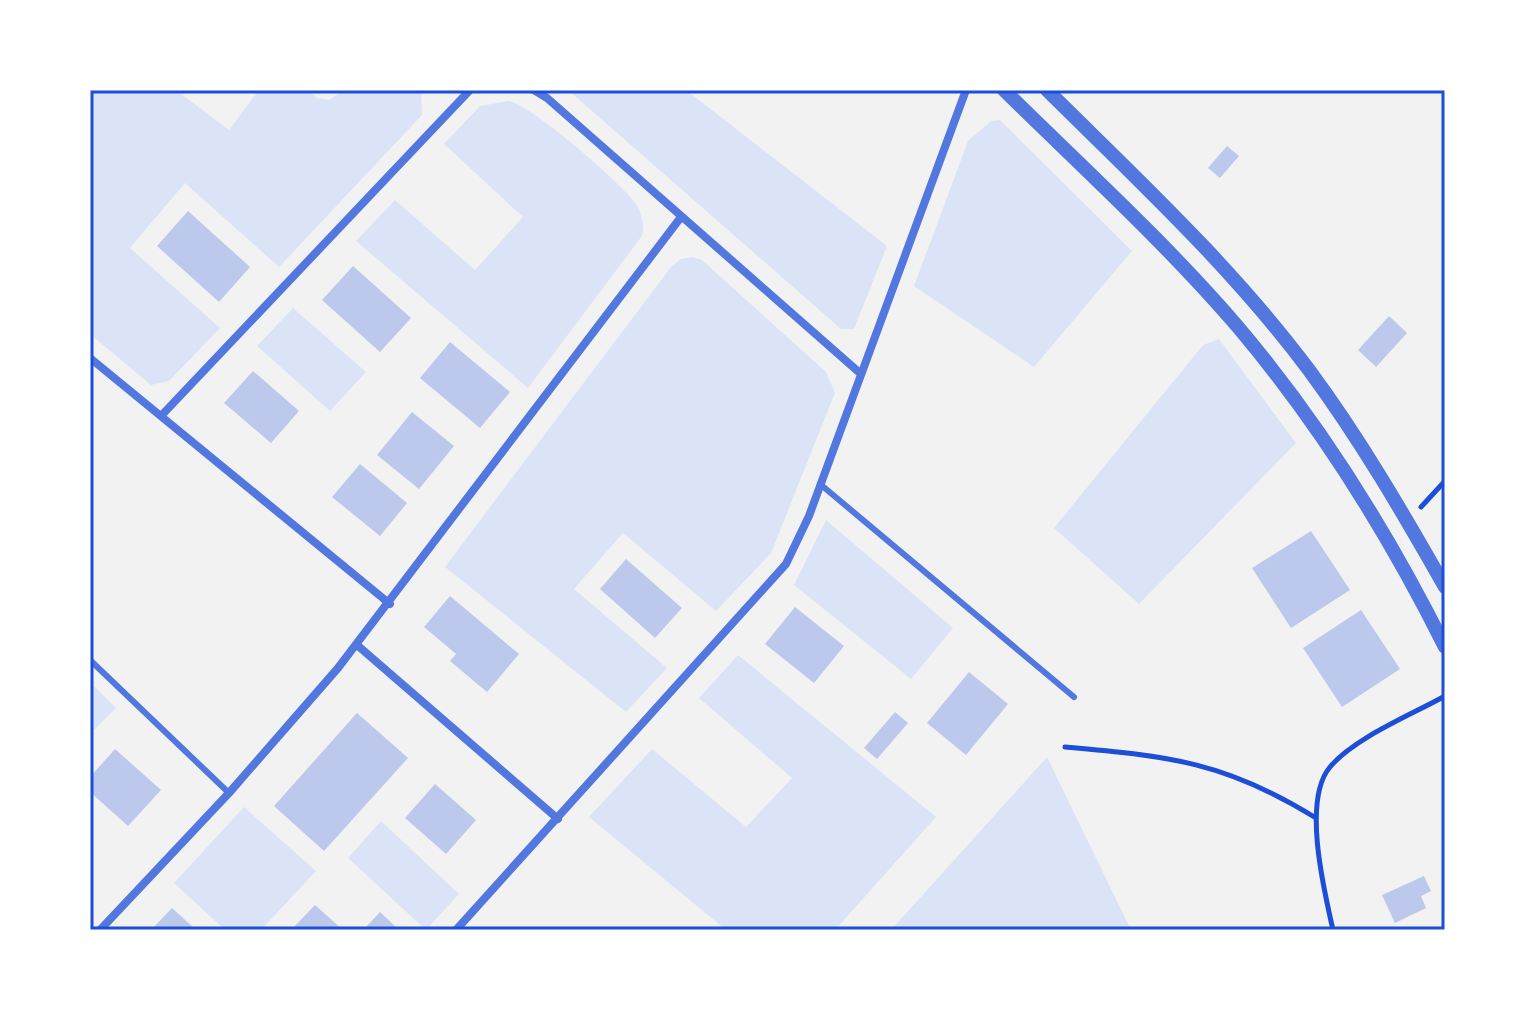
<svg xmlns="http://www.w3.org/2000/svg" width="1535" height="1020" viewBox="0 0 1535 1020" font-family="'Times New Roman',serif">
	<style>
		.green { fill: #dbe4f7 }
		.building { fill: #bdc9ec }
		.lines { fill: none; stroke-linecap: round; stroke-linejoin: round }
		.path { stroke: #1d4ed8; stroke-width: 5 }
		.service { stroke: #5277de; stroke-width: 6 }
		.minor { stroke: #5277de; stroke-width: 8 }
		.tertiary { stroke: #5277de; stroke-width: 14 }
		.neatline { fill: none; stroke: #1d4ed8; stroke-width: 3 }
	</style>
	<rect width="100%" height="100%" fill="#f2f2f2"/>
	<path class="green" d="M 90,90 L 176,90 L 229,130 L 259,90 L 309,90 L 317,98 L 329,100 L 345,90 L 421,90 L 422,115 L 279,267 L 185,183 L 130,248 L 220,328 L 169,381 L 151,385 L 90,334 Z
		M 568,90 L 686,90 L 887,246 L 854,329 L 841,329 Z
		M 509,101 C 533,106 617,180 634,201 C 641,210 645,226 642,236 L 528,388 L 356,241 L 395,200 L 475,270 L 523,217 L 444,144 L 480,106 Z
		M 1000,120 L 1132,251 L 1034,367 L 914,286 L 968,141 L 991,121 Z
		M 692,257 L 702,260 L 826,372 L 835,393 L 771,553 L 716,611 L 623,533 L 574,589 L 667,668 L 626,712 L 445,567 L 671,267 L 681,259 Z
		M 293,308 L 366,372 L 330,411 L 257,346 Z
		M 1219,339 L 1296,443 L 1139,604 L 1054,528 L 1203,345 Z
		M 826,520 L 953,628 L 911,679 L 794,585 Z
		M 738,655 L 936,817 L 835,930 L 726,930 L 589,817 L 652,749 L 746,827 L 792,778 L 699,698 Z
		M 90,682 L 116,708 L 90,734 Z
		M 1047,757 L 1131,930 L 891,930 Z
		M 244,807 L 316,871 L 261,930 L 225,930 L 174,883 Z
		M 381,821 L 459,894 L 426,930 L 348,858 Z"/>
	<path class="building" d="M 1227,146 L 1239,156 L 1220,178 L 1208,168 Z
		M 188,211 L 250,267 L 219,302 L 157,246 Z
		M 353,266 L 411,318 L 380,352 L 322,300 Z
		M 1389,316 L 1407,333 L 1376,367 L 1358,350 Z
		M 450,342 L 510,392 L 480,428 L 420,378 Z
		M 253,371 L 299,411 L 271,443 L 224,403 Z
		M 412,412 L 454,446 L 419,489 L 377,455 Z
		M 360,464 L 407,503 L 380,536 L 332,497 Z
		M 1311,531 L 1350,590 L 1291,628 L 1252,568 Z
		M 626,559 L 682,608 L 655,638 L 600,589 Z
		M 450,596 L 519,654 L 487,692 L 450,661 L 456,654 L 424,627 Z
		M 795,607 L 844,646 L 814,683 L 765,644 Z
		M 1361,610 L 1400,669 L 1342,707 L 1303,648 Z
		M 969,672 L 1008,704 L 966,755 L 927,723 Z
		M 895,712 L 908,723 L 877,759 L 864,748 Z
		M 357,713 L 408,758 L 324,851 L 274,806 Z
		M 115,749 L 161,790 L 128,826 L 90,792 L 90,777 Z
		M 435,784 L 476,820 L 446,854 L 405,818 Z
		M 1424,876 L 1431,891 L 1421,896 L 1426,908 L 1395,923 L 1382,895 Z
		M 315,905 L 343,930 L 291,930 Z
		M 172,908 L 196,930 L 151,930 Z
		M 380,912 L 399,930 L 369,930 L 366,927 Z"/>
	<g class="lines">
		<path class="path" d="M 1421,507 L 1445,481
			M 1065,747 C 1169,756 1226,762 1316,818
			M 1333,930 C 1324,890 1302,800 1330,767 C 1354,738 1411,715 1445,696"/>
		<path class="service" d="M 820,484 L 1074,697
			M 90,660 L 229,793"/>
		<path class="minor" d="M 534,90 L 547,98 L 861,374
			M 90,358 L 390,604
			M 161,416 L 470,90
			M 357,645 L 558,819
			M 100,930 L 229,793 L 338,668 L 681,217
			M 456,930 L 786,564 L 809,516 L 966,90"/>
		<path class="tertiary" d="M 1004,90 C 1083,168 1166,243 1238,327 C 1319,423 1389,535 1445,647
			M 1047,90 C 1138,180 1232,267 1309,370 C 1360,439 1403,513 1445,587"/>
	</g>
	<rect width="1535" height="1020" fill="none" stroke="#ffffff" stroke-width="184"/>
	<rect x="92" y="92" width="1351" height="836" class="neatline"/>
</svg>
